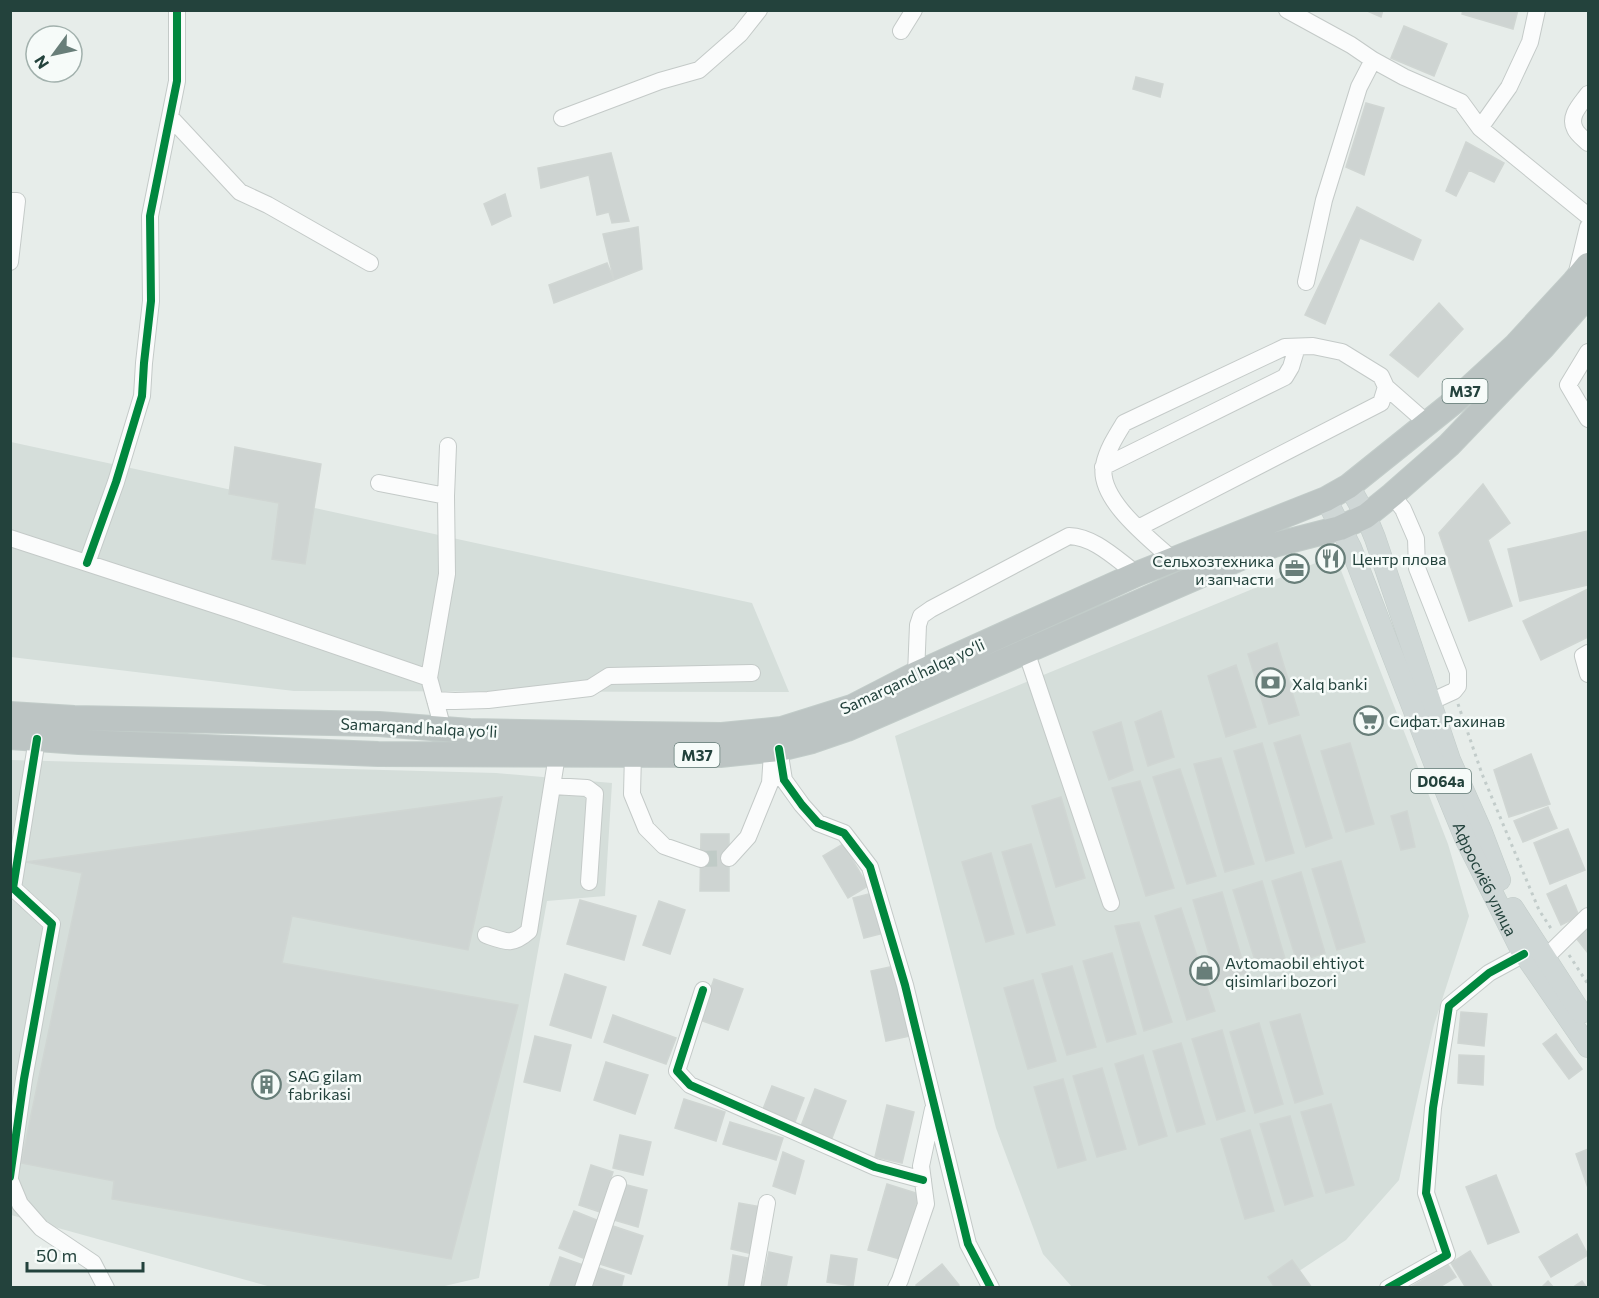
<svg xmlns="http://www.w3.org/2000/svg" width="1599" height="1298" viewBox="0 0 1599 1298" font-family="Commissioner,sans-serif">
	<style>
		.built { fill: #d5deda }
		.building { fill: #ced4d2; stroke: #d0d6d3; stroke-width: 1.5 }
		.lines { fill: none; stroke-linecap: round; stroke-linejoin: round }
		.minor-tunnel { stroke: #c0cbc7; stroke-width: 16; stroke-dasharray: 16 8; stroke-linecap: butt }
		.minor-casing { stroke: #c4cac8; stroke-width: 18 }
		.major-casing { stroke: #c2ccc9; stroke-width: 22 }
		.highway-casing { stroke: #c2ccc9; stroke-width: 26 }
		.path { stroke: #c2ccca; stroke-width: 3; stroke-dasharray: 3 4.5; stroke-linecap: butt }
		.minor { stroke: #fbfcfc; stroke-width: 16 }
		.major { stroke: #cfd7d6; stroke-width: 21 }
		.highway { stroke: #bcc4c3; stroke-width: 24 }
		.cycleway-casing { stroke: #f6fbf9; stroke-width: 11 }
		.cycleway { stroke: #00873e; stroke-width: 8 }
		.labels { text-anchor: middle; dominant-baseline: central; stroke-width: 5; stroke-linejoin: round; paint-order: stroke }
		.shield { fill: #f6fbf9; stroke: #627a75; stroke-width: 1.5 }
		.shield-label { font-size: 15px; font-weight: bold; fill: #23423c }
		.poi-label { font-size: 16px; fill: #23423c; stroke: #f6fbf9; text-anchor: start }
		.street-label { font-size: 16px; fill: #23423c; stroke: #f6fbf9 }
	</style>
	<rect width="100%" height="100%" fill="#e7edea"/>
	<path class="built" d="M 11,442 L 752,603 L 789,692 L 294,691 L 11,657 Z
		M 1335,555 L 1448,844 L 1469,916 L 1434,1025 L 1399,1180 L 1346,1240 L 1275,1287 L 1072,1287 L 1043,1254 L 996,1128 L 895,736 Z
		M 10,760 L 496,773 L 612,783 L 605,896 L 547,901 L 479,1278 L 436,1288 L 271,1287 L 11,1215 Z"/>
	<path class="building" d="M 1365,10 L 1383,10 L 1381,17 Z
		M 1463,10 L 1518,10 L 1513,29 L 1462,14 Z
		M 1404,26 L 1447,44 L 1434,76 L 1391,58 Z
		M 1136,77 L 1163,84 L 1160,97 L 1133,89 Z
		M 1366,103 L 1384,108 L 1364,175 L 1346,167 Z
		M 1466,142 L 1504,163 L 1494,182 L 1469,170 L 1456,196 L 1446,191 Z
		M 611,153 L 629,221 L 612,223 L 609,212 L 597,215 L 589,175 L 541,188 L 538,168 Z
		M 505,194 L 511,216 L 492,225 L 484,204 Z
		M 1357,207 L 1421,240 L 1413,260 L 1360,238 L 1325,324 L 1305,315 Z
		M 638,227 L 642,269 L 614,280 L 603,234 Z
		M 607,263 L 614,280 L 554,303 L 549,285 Z
		M 1439,303 L 1463,329 L 1418,377 L 1390,355 Z
		M 235,447 L 321,464 L 305,564 L 272,559 L 279,503 L 229,494 Z
		M 1483,484 L 1510,523 L 1488,540 L 1512,606 L 1469,621 L 1439,533 Z
		M 1588,531 L 1588,585 L 1520,601 L 1508,549 Z
		M 1588,589 L 1588,637 L 1541,660 L 1523,621 Z
		M 1277,643 L 1299,715 L 1269,724 L 1248,654 Z
		M 1236,665 L 1256,727 L 1226,737 L 1208,676 Z
		M 1161,711 L 1174,757 L 1148,766 L 1135,722 Z
		M 1121,722 L 1133,770 L 1109,780 L 1093,732 Z
		M 1300,735 L 1332,838 L 1306,847 L 1274,743 Z
		M 1262,743 L 1294,853 L 1266,861 L 1234,751 Z
		M 1350,743 L 1374,824 L 1346,832 L 1321,751 Z
		M 1531,754 L 1550,804 L 1509,817 L 1494,770 Z
		M 1221,758 L 1254,864 L 1225,872 L 1194,764 Z
		M 1180,769 L 1216,876 L 1187,884 L 1153,777 Z
		M 1140,781 L 1174,888 L 1146,896 L 1112,788 Z
		M 502,797 L 468,950 L 292,916 L 282,963 L 518,1005 L 451,1259 L 112,1199 L 114,1181 L 21,1163 L 82,873 L 26,862 Z
		M 1061,797 L 1085,878 L 1056,887 L 1032,806 Z
		M 1548,807 L 1557,828 L 1523,842 L 1514,821 Z
		M 1407,811 L 1415,847 L 1401,850 L 1391,816 Z
		M 1568,829 L 1585,870 L 1550,884 L 1534,843 Z
		M 701,834 L 729,834 L 729,891 L 700,891 Z
		M 843,844 L 868,886 L 848,898 L 823,856 Z
		M 1031,844 L 1055,925 L 1027,933 L 1002,852 Z
		M 991,853 L 1014,934 L 986,942 L 962,862 Z
		M 1341,861 L 1365,942 L 1337,950 L 1312,869 Z
		M 1301,872 L 1325,953 L 1297,962 L 1272,881 Z
		M 1262,881 L 1286,962 L 1258,970 L 1233,890 Z
		M 1566,885 L 1579,916 L 1561,925 L 1547,894 Z
		M 1222,892 L 1246,973 L 1217,981 L 1193,900 Z
		M 873,893 L 884,933 L 864,938 L 853,898 Z
		M 580,900 L 636,916 L 624,960 L 567,944 Z
		M 659,901 L 685,910 L 670,954 L 643,945 Z
		M 1181,908 L 1215,1011 L 1187,1020 L 1155,916 Z
		M 1139,922 L 1172,1022 L 1144,1031 L 1115,926 Z
		M 1588,922 L 1588,953 L 1573,934 Z
		M 1112,953 L 1136,1034 L 1107,1042 L 1083,961 Z
		M 895,966 L 910,1036 L 886,1041 L 871,971 Z
		M 1072,966 L 1096,1047 L 1067,1055 L 1042,974 Z
		M 565,974 L 606,987 L 591,1038 L 550,1025 Z
		M 714,979 L 743,989 L 728,1030 L 700,1020 Z
		M 1033,980 L 1056,1061 L 1028,1069 L 1004,988 Z
		M 1461,1012 L 1487,1014 L 1484,1046 L 1458,1043 Z
		M 1300,1014 L 1323,1094 L 1295,1103 L 1270,1022 Z
		M 613,1015 L 676,1038 L 666,1064 L 604,1042 Z
		M 1259,1023 L 1283,1104 L 1255,1113 L 1230,1032 Z
		M 1222,1030 L 1245,1111 L 1217,1120 L 1192,1039 Z
		M 1556,1034 L 1582,1069 L 1569,1079 L 1543,1044 Z
		M 535,1036 L 571,1045 L 560,1091 L 524,1082 Z
		M 1181,1043 L 1205,1124 L 1177,1132 L 1153,1051 Z
		M 1143,1055 L 1167,1136 L 1139,1145 L 1115,1064 Z
		M 1459,1055 L 1484,1056 L 1483,1085 L 1458,1083 Z
		M 606,1062 L 648,1075 L 635,1114 L 594,1100 Z
		M 1102,1068 L 1126,1149 L 1097,1157 L 1073,1076 Z
		M 1063,1079 L 1086,1160 L 1058,1168 L 1034,1087 Z
		M 772,1086 L 804,1098 L 795,1122 L 763,1109 Z
		M 815,1089 L 846,1101 L 832,1138 L 801,1126 Z
		M 684,1099 L 725,1112 L 716,1141 L 675,1128 Z
		M 1331,1104 L 1354,1185 L 1326,1193 L 1301,1112 Z
		M 887,1105 L 914,1112 L 902,1163 L 875,1157 Z
		M 1290,1116 L 1313,1196 L 1285,1205 L 1260,1124 Z
		M 730,1122 L 783,1138 L 776,1160 L 723,1144 Z
		M 1250,1130 L 1274,1211 L 1245,1219 L 1221,1139 Z
		M 620,1135 L 651,1142 L 643,1175 L 613,1168 Z
		M 1588,1149 L 1588,1188 L 1576,1154 Z
		M 783,1152 L 804,1161 L 795,1194 L 773,1186 Z
		M 591,1165 L 613,1172 L 600,1212 L 579,1205 Z
		M 1496,1175 L 1519,1232 L 1488,1244 L 1466,1187 Z
		M 623,1184 L 647,1190 L 638,1227 L 614,1220 Z
		M 887,1184 L 919,1194 L 900,1259 L 868,1250 Z
		M 739,1203 L 762,1207 L 753,1254 L 731,1249 Z
		M 574,1211 L 599,1221 L 583,1258 L 559,1248 Z
		M 613,1226 L 643,1236 L 631,1274 L 600,1264 Z
		M 1577,1234 L 1588,1255 L 1551,1277 L 1539,1257 Z
		M 1470,1251 L 1493,1288 L 1466,1288 L 1451,1263 Z
		M 769,1252 L 792,1257 L 786,1288 L 762,1286 Z
		M 733,1255 L 753,1259 L 748,1288 L 728,1288 Z
		M 831,1255 L 857,1259 L 853,1286 L 827,1282 Z
		M 560,1257 L 583,1265 L 575,1288 L 549,1288 Z
		M 1292,1260 L 1312,1288 L 1275,1288 L 1268,1277 Z
		M 942,1264 L 959,1285 L 955,1288 L 917,1288 L 916,1285 Z
		M 1448,1265 L 1456,1277 L 1438,1288 L 1409,1288 Z
		M 599,1268 L 624,1276 L 621,1288 L 593,1288 Z
		M 1548,1281 L 1554,1288 L 1541,1288 Z
		M 1582,1281 L 1587,1288 L 1572,1288 Z"/>
	<g class="lines">
		<path class="minor-tunnel" d="M 701,859 L 729,858"/>
		<defs>
			<path id="minor" d="M 1287,10 L 1351,45 L 1373,60
				M 901,31 L 914,10
				M 1588,94 C 1581,104 1568,116 1575,129 C 1577,134 1584,139 1588,143
				M 171,118 L 240,192 L 268,205 L 370,263
				M 562,118 L 660,81 L 699,70 L 740,34 L 759,10
				M 1480,128 L 1509,87 L 1530,42 L 1537,10
				M 10,201 L 17,201 L 10,262
				M 1576,276 L 1588,227
				M 1306,282 L 1324,200 L 1359,87 L 1373,60 L 1404,77 L 1461,102 L 1480,128 L 1588,216
				M 1588,352 L 1568,385 L 1588,419
				M 1386,387 L 1427,423
				M 1103,467 L 1285,377 L 1291,367 L 1297,347
				M 379,483 L 446,496
				M 1392,495 L 1403,509 L 1416,539 L 1417,568 L 1458,672 L 1458,686 L 1454,691 L 1430,702
				M 1138,528 L 1381,403 L 1386,387 L 1381,376 L 1342,352 L 1313,346 L 1285,347 L 1124,423 C 1116,436 1107,450 1104,465 C 1097,499 1150,539 1173,560
				M 10,538 L 240,613 L 429,678 L 443,729
				M 87,563 L 116,482 L 142,396 L 144,363 L 151,301 L 150,216 L 177,81 L 177,10
				M 1026,651 L 1111,903
				M 1588,653 L 1583,656 L 1588,674
				M 916,674 L 918,625 L 921,616 L 931,609 L 1069,536 C 1095,537 1116,559 1137,574
				M 429,678 L 447,574 L 446,496 L 448,446
				M 435,700 L 455,701 L 488,700 L 590,688 L 609,676 L 752,673
				M 779,749 L 784,780 L 802,805 L 818,823 L 844,833 L 870,867 L 905,985 L 968,1244 L 991,1288
				M 633,754 L 632,794 L 646,828 L 664,846 L 701,859
				M 552,786 L 587,788 L 595,794 L 589,882
				M 729,858 L 748,837 L 770,783 L 772,753
				M 486,935 C 506,942 512,946 529,931 L 557,755
				M 1545,958 L 1588,916
				M 703,990 L 677,1071 L 690,1085 L 875,1167 L 923,1180
				M 10,1177 L 24,1079 L 52,924 L 13,888 L 37,739
				M 10,1180 L 20,1204 L 41,1228 L 93,1263 L 106,1288
				M 583,1288 L 618,1184
				M 752,1288 L 767,1203
				M 896,1288 L 900,1280 L 926,1204 L 921,1166 L 933,1109
				M 1388,1288 L 1447,1255 L 1426,1193 L 1433,1108 L 1449,1006 L 1489,973 L 1524,954"/>
			<g id="major">
				<path d="M 1349,486 L 1366,516 L 1375,538 L 1450,760 L 1481,830 L 1500,880"/>
				<path id="s1" d="M 1326,499 L 1351,548 L 1435,765 L 1465,838 L 1520,948 L 1588,1047"/>
				<path d="M 1513,908 L 1581,1013"/>
			</g>
			<path id="highway" d="M 10,714 L 74,718 L 379,724 L 470,731 L 635,734 L 722,735 L 782,729 L 852,707 L 916,674 L 1137,574 L 1326,499 L 1349,486 L 1455,401 L 1516,345 L 1574,282 L 1588,265
				M 10,737 L 79,742 L 378,754 L 720,755 L 779,749 L 812,741 L 847,729 L 1236,560 L 1274,545 L 1340,528 L 1366,516 L 1392,495 L 1449,445 L 1543,347 L 1588,295"/>
		</defs>
		<use href="#minor" class="minor-casing"/>
		<use href="#major" class="major-casing"/>
		<use href="#highway" class="highway-casing"/>
		<path class="path" d="M 1458,704 L 1482,774 L 1539,910 L 1552,930
			M 1569,955 L 1588,984"/>
		<use href="#minor" class="minor"/>
		<use href="#major" class="major"/>
		<use href="#highway" class="highway"/>
		<defs>
			<path id="cycleway" d="M 87,563 L 116,482 L 142,396 L 144,363 L 151,301 L 150,216 L 177,81 L 177,10
				M 779,749 L 784,780 L 802,805 L 818,823 L 844,833 L 870,867 L 905,985 L 968,1244 L 991,1288
				M 703,990 L 677,1071 L 690,1085 L 875,1167 L 923,1180
				M 10,1177 L 24,1079 L 52,924 L 13,888 L 37,739
				M 1388,1288 L 1447,1255 L 1426,1193 L 1433,1108 L 1449,1006 L 1489,973 L 1524,954"/>
		</defs>
		<use href="#cycleway" class="cycleway-casing"/>
		<use href="#cycleway" class="cycleway"/>
	</g>
	<defs>
		<symbol id="restaurant-ring" viewBox="-11 -11 22 22"><circle r="9.5" fill="#f6fbf9" stroke="#687e79" stroke-width="1.5"/><path d="M-5-6h1v4h1v-4h1v4h1v-4h1v5L-1.5 .5V6h-2V.5L-5-1ZM5-6V6H3V1.5H1.5Q1.5-4 5-6Z" fill="#687e79"/></symbol>
		<symbol id="office-ring" viewBox="-11 -11 22 22"><circle r="9.5" fill="#f6fbf9" stroke="#687e79" stroke-width="1.5"/><path d="M-6-3h4V-5.5h4V-3h4V5H-6ZM-1-4.5V-3h2v-1.5ZM-6 0V1H6V0Z" fill="#687e79"/></symbol>
		<symbol id="bank-ring" viewBox="-11 -11 22 22"><circle r="9.5" fill="#f6fbf9" stroke="#687e79" stroke-width="1.5"/><path d="M-6-4H6V4H-6ZM0-2.3a2.3 2.3 0 1 0 0 4.6a2.3 2.3 0 1 0 0-4.6Z" fill="#687e79"/></symbol>
		<symbol id="supermarket-ring" viewBox="-11 -11 22 22"><circle r="9.5" fill="#f6fbf9" stroke="#687e79" stroke-width="1.5"/><path d="M-6-5.5h2.5l.6 2H6L4.5 2H-2.5L-4.4-4H-6ZM-1.5 3.2a1.3 1.3 0 1 0 .1 0ZM3 3.2a1.3 1.3 0 1 0 .1 0Z" fill="#687e79"/></symbol>
		<symbol id="shop-ring" viewBox="-11 -11 22 22"><circle r="9.5" fill="#f6fbf9" stroke="#687e79" stroke-width="1.5"/><path d="M-5-2.5h2.3a2.7 3.5 0 0 1 5.4 0H5L5.5 6h-11ZM-1.5-2.5h3a1.5 2.3 0 0 0-3 0Z" fill="#687e79"/></symbol>
		<symbol id="building-ring" viewBox="-11 -11 22 22"><circle r="9.5" fill="#f6fbf9" stroke="#687e79" stroke-width="1.5"/><path d="M-4-6H4V6H1V3H-1V6H-4ZM-2.5-4.3h1.7v1.8h-1.7ZM.8-4.3h1.7v1.8H.8ZM-2.5-1h1.7V.8h-1.7ZM.8-1h1.7V.8H.8Z" fill="#687e79"/></symbol>
	</defs>
	<g fill-rule="evenodd">
		<use href="#restaurant-ring" x="1314" y="542" width="33" height="33"/>
		<use href="#office-ring" x="1278" y="552" width="33" height="33"/>
		<use href="#bank-ring" x="1254" y="666" width="33" height="33"/>
		<use href="#supermarket-ring" x="1352" y="704" width="33" height="33"/>
		<use href="#shop-ring" x="1188" y="954" width="33" height="33"/>
		<use href="#building-ring" x="250" y="1068" width="33" height="33"/>
	</g>
	<g class="labels">
		<g class="shield">
			<rect x="1442.5" y="379" width="45" height="24" rx="4.5"/>
			<rect x="674.5" y="743" width="45" height="24" rx="4.5"/>
			<rect x="1411" y="769" width="60" height="24" rx="4.5"/>
		</g>
		<g class="shield-label">
			<text x="1465" y="391">M37</text>
			<text x="697" y="755">M37</text>
			<text x="1441" y="781">D064a</text>
		</g>
		<g class="poi-label">
			<text x="1352" y="558">Центр плова</text>
			<text x="1274" y="560" text-anchor="end">Сельхозтехника<tspan x="1274" dy="18">и запчасти</tspan></text>
			<text x="1292" y="683">Xalq banki</text>
			<text x="1389" y="720">Сифат. Рахинав</text>
			<text x="1225" y="962">Avtomaobil ehtiyot<tspan x="1225" dy="18">qisimlari bozori</tspan></text>
			<text x="288" y="1075">SAG gilam<tspan x="288" dy="18">fabrikasi</tspan></text>
		</g>
		<g class="street-label">
			<text transform="translate(912 676) rotate(-25)">Samarqand halqa yoʻli</text>
			<text transform="translate(419 727) rotate(3)">Samarqand halqa yoʻli</text>
			<text stroke="none"><textPath href="#s1" startOffset="412">Афросиёб улица</textPath></text>
		</g>
	</g>
	<rect width="1599" height="1298" fill="none" stroke="#23423c" stroke-width="24"/>
	<g transform="translate(54 54) rotate(237)"><circle r="28" fill="#f6fbf9" stroke="#a2b1ad" stroke-width="1.5"/>
	<path d="M0-4.5L10 22L0 15L-10 22Z" fill="#687e79"/>
	<text y="-9" font-size="16" font-weight="bold" text-anchor="middle" fill="#23423c">N</text>
	</g>
	<path d="M27 1262v9h116v-9" fill="none" stroke="#23423c" stroke-width="3"/>
	<text x="36" y="1262" font-size="18" fill="#23423c" stroke="#f6fbf9" stroke-width="4.5" paint-order="stroke">50 m</text>
</svg>
